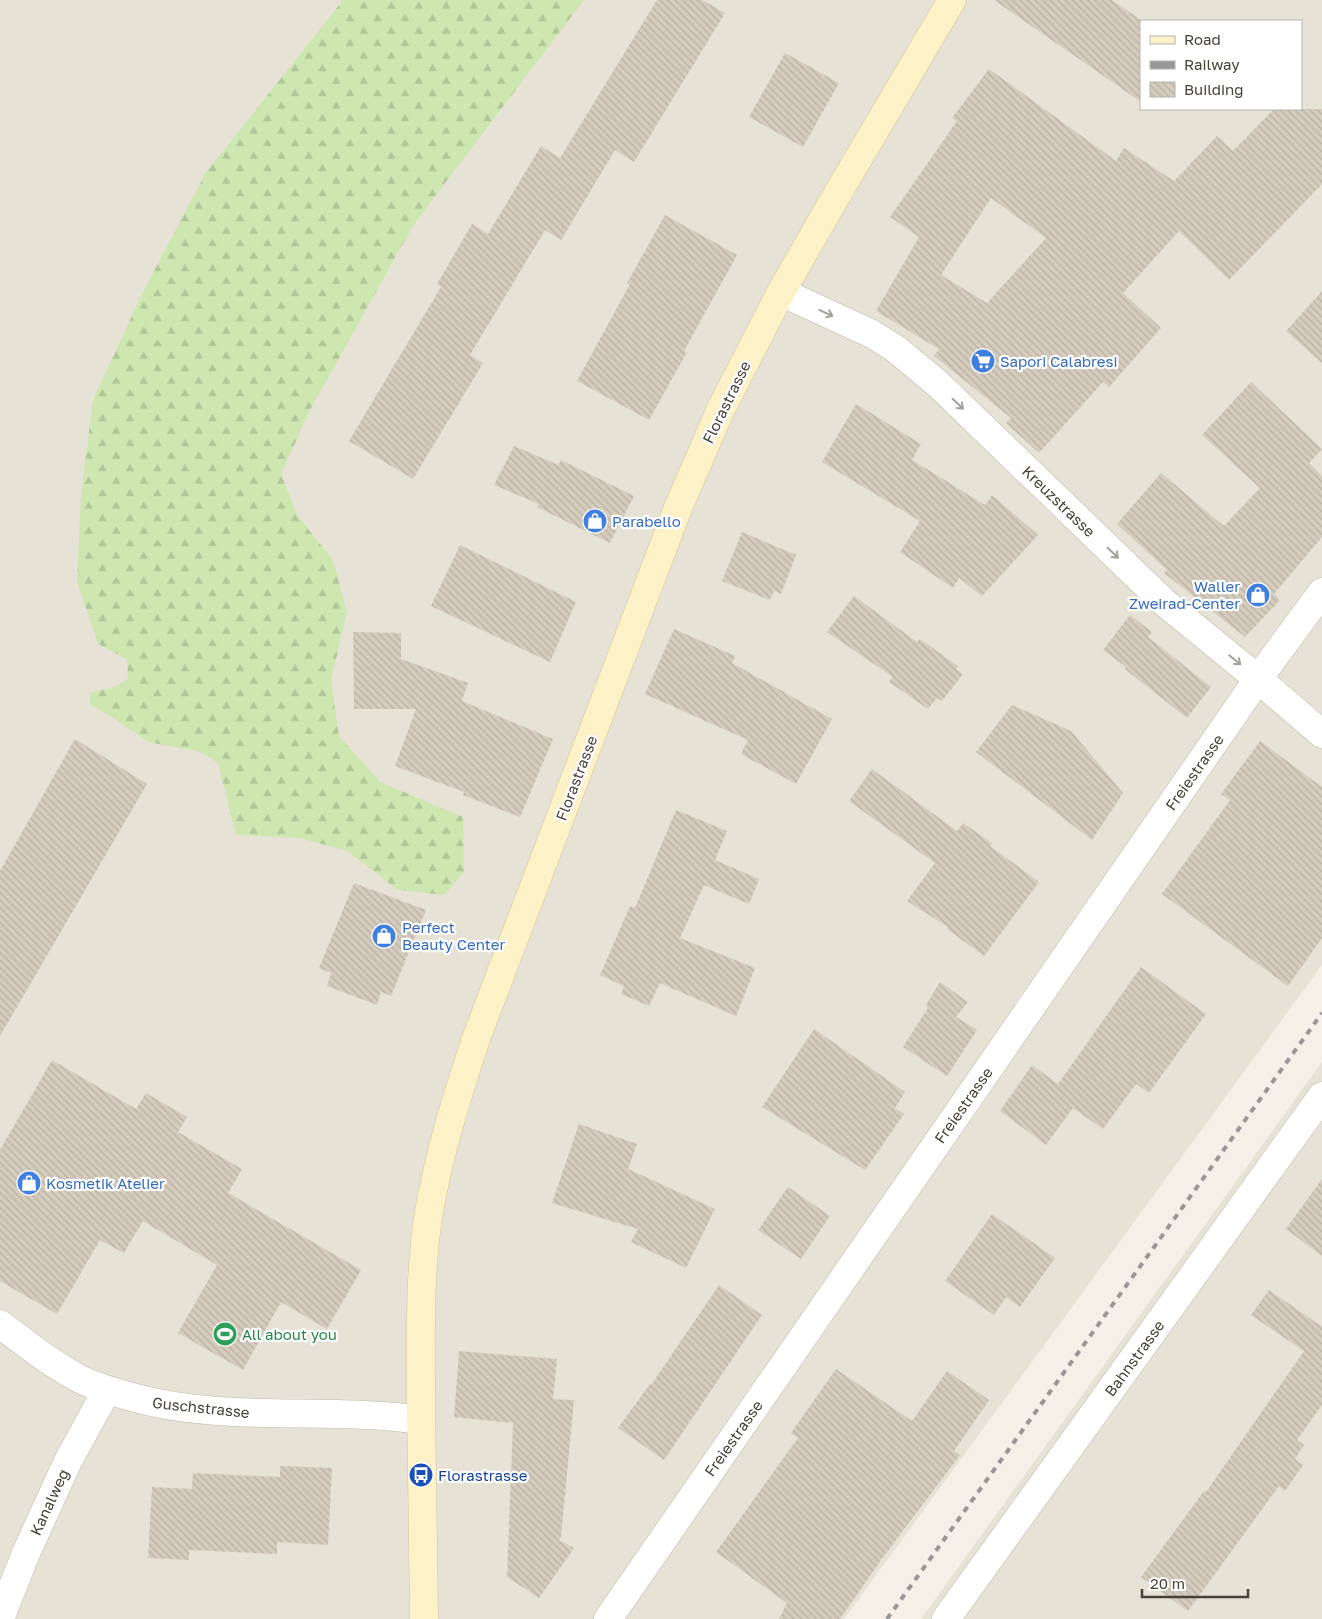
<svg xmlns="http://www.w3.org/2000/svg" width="1322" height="1619" viewBox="0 0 1322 1619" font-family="'Golos Text',sans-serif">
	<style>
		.residential { fill: #e7e2d6; fill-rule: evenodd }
		.forest { fill: url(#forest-firs) }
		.building { fill: url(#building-back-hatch); fill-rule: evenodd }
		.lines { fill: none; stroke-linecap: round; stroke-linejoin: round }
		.minor-casing { stroke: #bfb8aa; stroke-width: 29 }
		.secondary-casing { stroke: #d3c499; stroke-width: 29 }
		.minor { stroke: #fff; stroke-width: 28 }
		.secondary { stroke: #fdf1c8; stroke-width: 28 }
		.rail { stroke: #979797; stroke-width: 4; stroke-dasharray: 6 6; stroke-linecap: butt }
		.oneway { stroke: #a3a09b }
		.labels { text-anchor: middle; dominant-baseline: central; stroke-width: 4.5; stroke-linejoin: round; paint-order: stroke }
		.shop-label { font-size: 15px; fill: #366cbe; stroke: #fff; text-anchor: start }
		.street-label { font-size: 15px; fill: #474137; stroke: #fff }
		.leisure-label { font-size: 15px; fill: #27864d; stroke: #fff; text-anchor: start }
		.transit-label { font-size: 15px; fill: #164399; stroke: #fff; text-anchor: start }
	</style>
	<defs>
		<pattern id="forest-firs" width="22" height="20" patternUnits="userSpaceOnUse" patternTransform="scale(1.25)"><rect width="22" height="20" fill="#cee7b1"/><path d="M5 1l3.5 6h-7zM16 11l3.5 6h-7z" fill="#b2c799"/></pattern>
		<pattern id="building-back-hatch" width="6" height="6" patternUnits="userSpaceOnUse" patternTransform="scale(1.25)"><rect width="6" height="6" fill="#d5ccbd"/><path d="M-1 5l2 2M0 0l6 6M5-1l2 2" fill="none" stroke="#b8b0a3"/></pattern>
	</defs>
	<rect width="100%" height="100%" fill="#f4f0e8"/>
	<path class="residential" d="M 0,0 L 1322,0 L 1322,965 L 844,1619 L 0,1619 ZM 1141,21 L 1301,21 L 1301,109 L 1141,109 Z
		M 1322,1062 L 1322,1619 L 921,1619 Z"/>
	<path class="forest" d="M 343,0 L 584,0 L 414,224 L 310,410 L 281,474 L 297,515 L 333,560 L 347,612 L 331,680 L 339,736 L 380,782 L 463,817 L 464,872 L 444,895 L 398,890 L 347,851 L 300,838 L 236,835 L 218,763 L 200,752 L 148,742 L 115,719 L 90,704 L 90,693 L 114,687 L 128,679 L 127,659 L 98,644 L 77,582 L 81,494 L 93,400 L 142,294 L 205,174 Z"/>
	<path class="building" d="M 657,0 L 702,0 L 725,13 L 634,162 L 615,150 L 561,240 L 545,230 L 470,355 L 483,363 L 413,479 L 349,441 L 441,287 L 437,284 L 472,224 L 488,234 L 541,146 L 560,158 Z
		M 994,0 L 1112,0 L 1141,20 L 1141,102 Z
		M 785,53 L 839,83 L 803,147 L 749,117 Z
		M 989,69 L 1116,161 L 1124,148 L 1174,181 L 1217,136 L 1233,151 L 1274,109 L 1322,109 L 1322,184 L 1229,280 L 1179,231 L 1123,293 L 1161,328 L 1109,387 L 1103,382 L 1039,453 L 1006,423 L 1011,418 L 934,356 L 939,349 L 876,311 L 919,237 L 890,217 L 957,121 L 952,118 ZM 991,198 L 1046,238 L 987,303 L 941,275 Z
		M 665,215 L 737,255 L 684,351 L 687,352 L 649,420 L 577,381 L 630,284 L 627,283 Z
		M 1322,291 L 1322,363 L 1286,331 Z
		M 1251,382 L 1322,449 L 1309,463 L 1322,476 L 1322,537 L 1274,594 L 1280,600 L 1245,637 L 1164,573 L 1167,570 L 1117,524 L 1161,473 L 1224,526 L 1260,488 L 1202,435 Z
		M 856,404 L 921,444 L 912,460 L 985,505 L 992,495 L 1038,535 L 982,596 L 959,578 L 953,588 L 900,552 L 920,521 L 822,462 Z
		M 514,446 L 558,465 L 561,460 L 634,496 L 610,543 L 537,507 L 539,504 L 494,485 Z
		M 742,532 L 796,555 L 781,594 L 774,591 L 770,600 L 722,581 Z
		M 460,545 L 576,602 L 550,662 L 431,606 Z
		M 854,596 L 917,642 L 920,639 L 958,666 L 956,669 L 963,674 L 942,701 L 937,698 L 928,709 L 889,682 L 893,677 L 827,632 Z
		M 1130,615 L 1152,632 L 1148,637 L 1211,687 L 1187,718 L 1125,669 L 1126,667 L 1103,650 Z
		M 674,629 L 735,656 L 732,663 L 832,719 L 796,784 L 741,754 L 748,740 L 645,694 Z
		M 353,632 L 401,633 L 401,659 L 468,683 L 462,701 L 553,739 L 520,817 L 463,795 L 464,792 L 395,766 L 416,709 L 354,709 Z
		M 1012,705 L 1071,731 L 1123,793 L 1092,840 L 976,752 Z
		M 75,739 L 147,784 L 0,1036 L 0,871 Z
		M 1260,741 L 1322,787 L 1322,938 L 1288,986 L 1162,894 L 1230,800 L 1221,794 Z
		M 872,769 L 957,831 L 963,823 L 992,843 L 990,846 L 1039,882 L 984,956 L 947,929 L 948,927 L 907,901 L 935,863 L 849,801 Z
		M 676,810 L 727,831 L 715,860 L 759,879 L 749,904 L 704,885 L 680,938 L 755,968 L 736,1016 L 660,983 L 649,1006 L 621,994 L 624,986 L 600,975 L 630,906 L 635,908 Z
		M 354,883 L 426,910 L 391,996 L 381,992 L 377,1005 L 327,986 L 331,973 L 319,968 Z
		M 1141,967 L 1206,1014 L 1149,1093 L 1136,1084 L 1103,1129 L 1073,1108 L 1046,1145 L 1000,1111 L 1032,1065 L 1058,1084 Z
		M 940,982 L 968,1002 L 956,1017 L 977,1030 L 947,1076 L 903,1047 L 928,1008 L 926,1005 Z
		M 814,1029 L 905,1092 L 895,1108 L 904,1114 L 865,1170 L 762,1107 Z
		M 52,1060 L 136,1109 L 146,1093 L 187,1117 L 178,1132 L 242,1169 L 228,1193 L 361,1270 L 327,1329 L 281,1302 L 243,1370 L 178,1333 L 217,1265 L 143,1221 L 124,1253 L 100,1240 L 57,1314 L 0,1281 L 0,1150 Z
		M 579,1124 L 637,1144 L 628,1169 L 715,1209 L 686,1268 L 631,1242 L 638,1229 L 552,1203 Z
		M 1322,1179 L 1322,1256 L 1286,1229 Z
		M 788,1187 L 830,1216 L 801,1259 L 758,1230 Z
		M 992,1214 L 1055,1258 L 1020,1307 L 1006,1297 L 994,1315 L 945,1281 Z
		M 719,1285 L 762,1315 L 664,1460 L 618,1428 L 650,1384 L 651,1385 Z
		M 1269,1290 L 1321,1326 L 1322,1325 L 1322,1405 L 1297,1440 L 1304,1445 L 1295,1459 L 1303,1465 L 1285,1491 L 1279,1486 L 1188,1611 L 1141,1577 L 1204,1491 L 1206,1492 L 1304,1351 L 1251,1315 Z
		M 459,1351 L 557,1359 L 553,1399 L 574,1400 L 561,1537 L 559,1540 L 574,1548 L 539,1598 L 507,1577 L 513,1423 L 454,1417 Z
		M 836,1369 L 912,1421 L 947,1371 L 989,1400 L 954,1451 L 960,1455 L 881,1560 L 840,1619 L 779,1619 L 787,1603 L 716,1552 L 798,1438 L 791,1433 Z
		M 280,1466 L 332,1468 L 328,1545 L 277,1542 L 277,1554 L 189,1550 L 189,1560 L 148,1558 L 152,1487 L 192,1489 L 193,1473 L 280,1477 Z"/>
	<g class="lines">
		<defs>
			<path id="minor" d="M 781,292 L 872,334 L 896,349 L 938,384 L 1165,603 L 1258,679 L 1322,734
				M 0,1324 C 25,1343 50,1363 78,1378 C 93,1386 111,1391 128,1396 C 224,1424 324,1406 421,1420
				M 0,1619 L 26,1553 L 68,1461 L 107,1390
				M 608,1619 L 1258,679 L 1322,592
				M 946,1619 L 1322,1096"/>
			<path id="secondary" d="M 424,1619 C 423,1546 422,1473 421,1400 C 421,1339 419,1278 428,1218 C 438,1156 457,1096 477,1036 L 678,508 L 720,411 L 781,292 L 835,198 L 952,0"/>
		</defs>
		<use href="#minor" class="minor-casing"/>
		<use href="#secondary" class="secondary-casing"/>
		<use href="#minor" class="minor"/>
		<use href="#secondary" class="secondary"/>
		<path class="rail" d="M 887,1619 L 1322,1013"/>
	</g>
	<defs><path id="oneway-shaft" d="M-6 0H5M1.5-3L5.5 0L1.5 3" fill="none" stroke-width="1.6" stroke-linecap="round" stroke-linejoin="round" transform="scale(1.25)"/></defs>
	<g class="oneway">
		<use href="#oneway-shaft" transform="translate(826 313) rotate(24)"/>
		<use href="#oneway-shaft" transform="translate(958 404) rotate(44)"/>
		<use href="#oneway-shaft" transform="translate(1113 553) rotate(44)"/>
		<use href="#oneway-shaft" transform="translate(1235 660) rotate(39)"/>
	</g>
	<defs>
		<symbol id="supermarket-disc" viewBox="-11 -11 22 22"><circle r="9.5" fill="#3f7fe0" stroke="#fff"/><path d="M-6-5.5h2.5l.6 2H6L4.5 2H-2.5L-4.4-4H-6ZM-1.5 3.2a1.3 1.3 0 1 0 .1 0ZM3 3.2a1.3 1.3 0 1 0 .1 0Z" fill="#fff"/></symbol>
		<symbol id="shop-disc" viewBox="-11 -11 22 22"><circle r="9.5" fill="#3f7fe0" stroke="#fff"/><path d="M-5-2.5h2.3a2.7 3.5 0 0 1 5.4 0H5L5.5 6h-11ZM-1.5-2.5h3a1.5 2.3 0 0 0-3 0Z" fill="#fff"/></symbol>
		<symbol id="stadium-disc" viewBox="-11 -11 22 22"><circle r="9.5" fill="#2e9e5b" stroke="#fff"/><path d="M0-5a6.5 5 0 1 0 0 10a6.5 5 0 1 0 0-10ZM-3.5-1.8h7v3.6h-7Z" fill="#fff"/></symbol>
		<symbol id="bus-disc" viewBox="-11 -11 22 22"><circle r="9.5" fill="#1a4fb4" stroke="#fff"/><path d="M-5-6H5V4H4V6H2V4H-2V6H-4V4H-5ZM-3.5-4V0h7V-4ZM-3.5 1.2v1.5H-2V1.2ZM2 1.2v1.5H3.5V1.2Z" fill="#fff"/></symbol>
	</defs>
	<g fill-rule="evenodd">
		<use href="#supermarket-disc" x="969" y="347" width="28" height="28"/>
		<use href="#shop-disc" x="581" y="507" width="28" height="28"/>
		<use href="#shop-disc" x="1244" y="581" width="28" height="28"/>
		<use href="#shop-disc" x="370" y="922" width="28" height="28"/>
		<use href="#shop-disc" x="15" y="1169" width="28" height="28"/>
		<use href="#stadium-disc" x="211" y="1320" width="28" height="28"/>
		<use href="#bus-disc" x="407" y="1461" width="28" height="28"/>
	</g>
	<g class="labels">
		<g class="shop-label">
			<text x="1000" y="361">Sapori Calabresi</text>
			<text x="612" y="521">Parabello</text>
			<text x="1240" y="586" text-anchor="end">Waller<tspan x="1240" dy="17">Zweirad-Center</tspan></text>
			<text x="402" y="927">Perfect<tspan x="402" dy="17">Beauty Center</tspan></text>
			<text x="46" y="1183">Kosmetik Atelier</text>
		</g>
		<g class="street-label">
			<text transform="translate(726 402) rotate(-64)">Florastrasse</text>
			<text transform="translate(1059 501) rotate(44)">Kreuzstrasse</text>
			<text transform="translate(1194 772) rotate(-55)">Freiestrasse</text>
			<text transform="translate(576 778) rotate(-69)">Florastrasse</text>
			<text transform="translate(963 1105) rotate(-55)">Freiestrasse</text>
			<text transform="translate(1134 1358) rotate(-54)">Bahnstrasse</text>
			<text transform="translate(201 1407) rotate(6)">Guschstrasse</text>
			<text transform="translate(733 1438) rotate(-55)">Freiestrasse</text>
			<text transform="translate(49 1502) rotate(-65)">Kanalweg</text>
		</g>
		<g class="leisure-label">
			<text x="242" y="1334">All about you</text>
		</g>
		<g class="transit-label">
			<text x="438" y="1475">Florastrasse</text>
		</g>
	</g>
	<rect x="1140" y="20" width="162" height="90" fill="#ffffff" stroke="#b5b3af"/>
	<rect x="1150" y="36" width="25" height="8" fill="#fdf1c8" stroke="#b5b3af"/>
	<text x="1184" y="45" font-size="15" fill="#474137">Road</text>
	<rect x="1150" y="61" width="25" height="8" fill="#979797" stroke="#b5b3af"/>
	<text x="1184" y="70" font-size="15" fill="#474137">Railway</text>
	<rect x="1150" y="82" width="25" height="15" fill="url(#building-back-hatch)" stroke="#b5b3af"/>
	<text x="1184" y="95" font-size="15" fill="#474137">Building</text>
	<path d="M1142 1589v8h106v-8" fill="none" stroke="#474137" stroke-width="2.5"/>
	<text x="1150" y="1589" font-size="15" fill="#474137" stroke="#ffffff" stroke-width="4" paint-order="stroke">20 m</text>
</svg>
